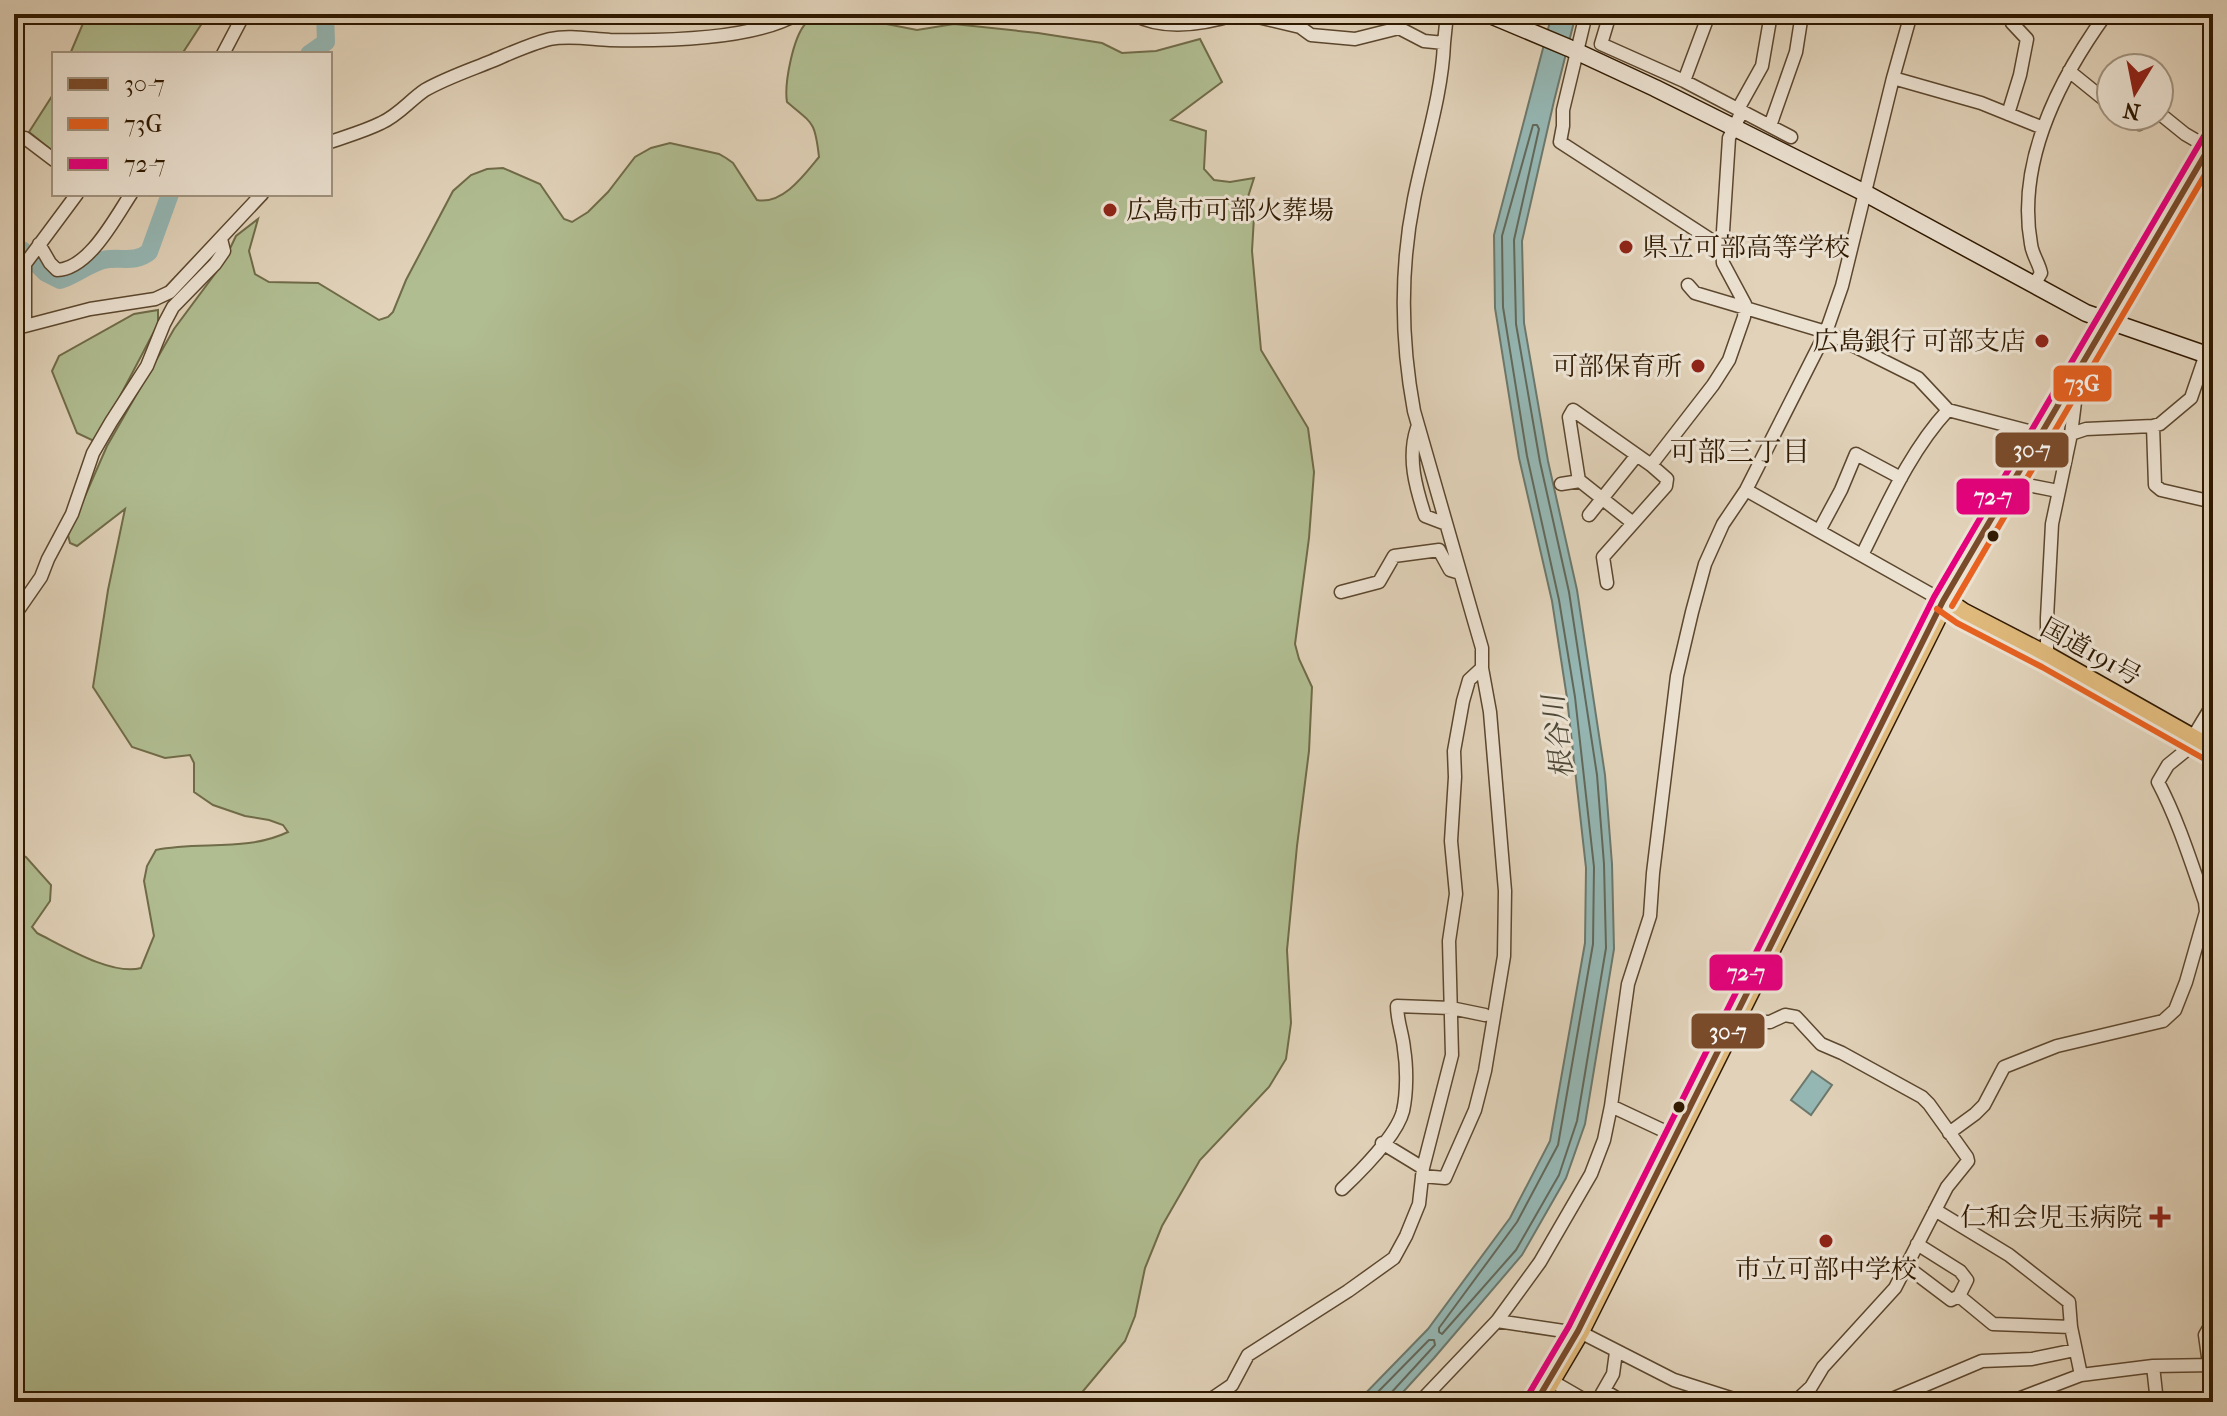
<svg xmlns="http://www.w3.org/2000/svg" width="2227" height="1416" viewBox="0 0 2227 1416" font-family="'IM FELL French Canon','Noto Serif JP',serif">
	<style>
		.green { fill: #b0bd91; stroke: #706b48; stroke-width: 2 }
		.water { fill: #95b7b4; stroke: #6c786c; stroke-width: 2 }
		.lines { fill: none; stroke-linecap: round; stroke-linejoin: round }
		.shore { stroke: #62685a; stroke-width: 2 }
		.river { stroke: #95b7b4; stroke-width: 18 }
		.street-casing { stroke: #5c472e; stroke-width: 15 }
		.secondary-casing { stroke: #2f1900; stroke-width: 19 }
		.highway-casing { stroke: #2f1900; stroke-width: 25 }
		.street { stroke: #ece2d2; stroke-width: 12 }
		.secondary { stroke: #ece2d2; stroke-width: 16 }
		.highway { stroke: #e0b97c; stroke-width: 22 }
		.bus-1-casing { stroke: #ece2d2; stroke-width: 12 }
		.bus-2-casing { stroke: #ece2d2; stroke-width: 12 }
		.bus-3-casing { stroke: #ece2d2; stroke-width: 12 }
		.bus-1 { stroke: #7a4b2a; stroke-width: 6 }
		.bus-2 { stroke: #e86120; stroke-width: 6 }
		.bus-3 { stroke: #e5007d; stroke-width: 6 }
		.poi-dot { fill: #8f2418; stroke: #ece2d2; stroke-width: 3 }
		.bus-dot { fill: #2f1900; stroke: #ece2d2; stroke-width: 3 }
		.labels { text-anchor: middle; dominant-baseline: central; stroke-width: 6; stroke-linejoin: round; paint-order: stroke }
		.poi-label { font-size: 26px; fill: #2f1900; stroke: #ece2d2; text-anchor: end }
		.street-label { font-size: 26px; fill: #2f1900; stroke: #ece2d2 }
		.neighbourhood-label { font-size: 28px; fill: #2f1900; stroke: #ece2d2 }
		.water-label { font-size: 28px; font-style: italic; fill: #4e4836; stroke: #ece2d2 }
		.line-badge { stroke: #ece2d2; stroke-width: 3 }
		.badge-label { font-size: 22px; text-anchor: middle; font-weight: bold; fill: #fff }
	</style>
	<rect width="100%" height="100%" fill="#e1d2b9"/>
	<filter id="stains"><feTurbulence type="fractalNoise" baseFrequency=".0025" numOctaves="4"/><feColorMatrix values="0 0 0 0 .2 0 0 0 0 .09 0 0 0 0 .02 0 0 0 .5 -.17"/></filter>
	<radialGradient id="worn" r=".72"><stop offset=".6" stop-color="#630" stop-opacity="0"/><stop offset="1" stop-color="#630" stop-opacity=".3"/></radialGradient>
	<path class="green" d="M 87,14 L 208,14 L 182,54 L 70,54 Z
		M 817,16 L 861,19 L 917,30 L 954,24 L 1038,33 L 1102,43 L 1122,53 L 1156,51 L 1200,39 L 1222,82 L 1171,120 L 1206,131 L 1204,169 L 1214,180 L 1230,182 L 1254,178 L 1246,203 L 1254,217 L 1252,251 L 1261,350 L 1308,428 L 1314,472 L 1309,538 L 1295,644 L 1299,659 L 1312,687 L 1309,751 L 1297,846 L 1287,950 L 1291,1023 L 1286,1059 L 1269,1087 L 1200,1160 L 1162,1226 L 1145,1268 L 1135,1316 L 1125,1341 L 1074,1402 L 14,1402 L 14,851 L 26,857 L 51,885 L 50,901 L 32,927 L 37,933 C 63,946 112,976 141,968 L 154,936 L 144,881 L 147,866 L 156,850 C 200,841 246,852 288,832 L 283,825 L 269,820 L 245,816 L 213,805 L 194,792 L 194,763 L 190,755 L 165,758 L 132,747 L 93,687 L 108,590 L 125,509 L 77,546 L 70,543 L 68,535 L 107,446 L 174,329 L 223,263 L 236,236 L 258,219 L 249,251 L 255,274 L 269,282 L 318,283 L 379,320 L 388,317 L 393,312 L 406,280 L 453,191 L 471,175 L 487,169 L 503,168 L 540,184 L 564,219 L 572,222 L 588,212 L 608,192 L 635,157 L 651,148 L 670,143 L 719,154 L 726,158 L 733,163 L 757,200 C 783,205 805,174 819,157 C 815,121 813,124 787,102 C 784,84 793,37 806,23 C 809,20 813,18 817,16 Z
		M 54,93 L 54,152 L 29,132 Z
		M 158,310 L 158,324 L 96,442 L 77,433 L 52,371 L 59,356 L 134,314 Z
		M 14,524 L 24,538 L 22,568 L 14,570 Z"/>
	<path class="water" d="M 1552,14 L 1576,14 L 1554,101 L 1522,241 L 1524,323 L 1548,461 L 1577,590 L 1605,775 L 1612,864 L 1614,949 L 1585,1124 L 1566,1178 L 1522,1255 L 1434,1358 L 1394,1402 L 1357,1402 L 1428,1329 L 1510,1218 L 1550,1141 L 1585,943 L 1586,868 L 1567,698 L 1552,601 L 1519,458 L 1495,308 L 1494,235 Z
		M 1812,1071 L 1832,1085 L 1811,1115 L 1791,1100 Z"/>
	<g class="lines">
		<path class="shore" d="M 1533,125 L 1537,125 L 1539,129 L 1514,240 L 1516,324 L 1540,462 L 1569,592 L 1597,775 L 1604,864 L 1606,948 L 1577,1121 L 1559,1175 L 1516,1250 L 1442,1334 L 1439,1332 L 1439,1328 L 1517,1222 L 1558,1145 L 1593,944 L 1594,867 L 1575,697 L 1559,600 L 1527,456 L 1503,307 L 1502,236 Z
			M 1368,1402 L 1429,1340 L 1434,1340 L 1435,1345 L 1390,1394 L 1388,1402"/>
		<path class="river" d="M 309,54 L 326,42 L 325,14
			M 14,250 L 22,250 L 46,273 L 60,280 C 76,275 88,264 103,260 C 120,256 134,264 149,252 L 170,194"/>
		<defs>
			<path id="street" d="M 1133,14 C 1163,31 1205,24 1237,14
				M 1245,14 L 1300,27 L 1311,35 L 1355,39 L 1399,28 L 1424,41 L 1444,43 L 1447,14
				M 1586,14 L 1563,110 L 1563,126 L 1560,142 L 1722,247
				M 1610,14 L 1601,44 L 1684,81 L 1791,137
				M 14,30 L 21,14
				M 1444,43 C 1442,95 1424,148 1414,199 C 1400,269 1401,341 1414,411 L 1473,617 L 1482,648 L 1482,668
				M 223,54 L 244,14
				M 2069,71 L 2111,105
				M 1893,78 L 1981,103 L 2043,128
				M 1684,81 L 1709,14
				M 1738,109 L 1762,66 L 1771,14
				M 2159,113 L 2185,134 L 2209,148
				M 2008,114 L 2020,75 L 2027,39 L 2012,23 L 2010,14
				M 2124,116 L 2139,124 L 2150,116
				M 1770,126 L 1796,52 L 1802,14
				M 14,139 L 25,138 L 54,160
				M 330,142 C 347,136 365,131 381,123 C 399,115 410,100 425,90 C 446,78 470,70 492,61 C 511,53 530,44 550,39 C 569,35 590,39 610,40 C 661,41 753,40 797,14
				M 77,194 L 25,264 L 25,326 L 90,309 L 155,299 L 170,292 L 262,194
				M 39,244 L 50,263 L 57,270 C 89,269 115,218 131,194
				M 1688,285 L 1695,293 L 1826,332 L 1918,378 L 1948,410
				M 2034,285 L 2041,273 C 2039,263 2032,254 2031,244 C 2016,161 2059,79 2106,14
				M 2153,426 L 2155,485 L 2161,490 L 2213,502
				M 1417,428 C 1407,458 1416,488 1425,516 L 1446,524
				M 2071,434 L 2086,429 L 2153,426 L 2160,424 L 2191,398 L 2206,354
				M 1651,465 L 1713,385 L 1729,360 L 1744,317 L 1745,304 L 1723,263 L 1722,247 L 1729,138 L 1742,111
				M 2014,479 L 2028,485 L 2058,491
				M 1579,481 L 1569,417 L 1573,410 L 1651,465 L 1667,479 L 1666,486 L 1603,557 L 1607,583
				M 1561,484 L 1580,481 L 1633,523
				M 1746,490 L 1943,601
				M 1589,515 L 1637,455
				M 1819,531 L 1841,490 L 1856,454 L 1901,478
				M 1862,555 C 1887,505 1910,451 1948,410 L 2040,434
				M 1341,592 L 1379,582 L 1394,556 L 1439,550 L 1450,570 L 1460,573
				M 14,616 L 41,577 L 48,559 L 72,514 L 93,453 L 111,422 L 147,366 L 164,324 L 173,307 L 215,264 L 224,251 L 221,239
				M 2047,658 L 2047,618 L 2052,524 L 2071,434 L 2075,402 L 2065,392
				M 1734,1018 L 1748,1022 L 1770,1022 L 1785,1015 L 1796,1017 L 1821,1044 L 1842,1053 L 1922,1097 L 1929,1104 L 1967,1157 L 1968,1161 L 1947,1187 L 1895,1288 L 1823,1367 L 1811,1387 L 1795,1402
				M 1611,1106 L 1675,1136
				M 1949,1133 L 1975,1114 L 1984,1105 L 2004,1067 L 2057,1046 L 2163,1021 L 2175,1010 L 2186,982 L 2206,912 L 2205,902 C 2191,862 2178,820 2158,782 L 2168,765 L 2184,752 L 2213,704
				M 1382,1143 L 1423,1168
				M 1342,1189 C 1360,1172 1397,1135 1403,1111 C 1407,1093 1407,1067 1404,1049 C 1403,1035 1397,1021 1397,1006 L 1451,1008 L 1485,1015
				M 1935,1210 L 2009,1255 L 2069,1302 L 2071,1327 L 2081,1375
				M 1917,1244 L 1960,1271 L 1967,1280 L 1959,1296
				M 1906,1266 L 1951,1300 L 1959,1296 L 1993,1324 L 2071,1327
				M 1497,1321 L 1577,1333
				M 1578,1331 L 1674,1380 L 1743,1402
				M 2209,1364 L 2205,1335 L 2213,1321
				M 2153,1366 L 2157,1402
				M 1550,1380 L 1588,1402
				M 1605,1391 L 1623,1402
				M 1207,1402 L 1232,1385 L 1248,1355 L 1348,1291 L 1394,1258 L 1406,1236 L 1419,1204 L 1423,1168 L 1452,1055 L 1449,941 L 1456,894 L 1451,841 L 1455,777 L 1454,751 L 1463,701 L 1469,680 L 1482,668 L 1490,712 L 1505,891 L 1504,956 L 1485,1071 L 1475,1110 L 1445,1178 L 1422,1176
				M 1420,1402 L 1497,1321 L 1540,1262 L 1591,1174 L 1604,1140 L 1611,1106 L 1628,984 L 1650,916 L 1653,873 L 1677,676 L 1692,612 L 1705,564 L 1723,524 L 1746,490 L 1826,332 L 1842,286 L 1893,78 L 1911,14
				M 1597,1402 L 1613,1374 L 1616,1352
				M 1885,1402 L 1982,1361 L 2032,1359 L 2075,1350
				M 2010,1402 L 2081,1375 L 2153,1366 L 2213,1365"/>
			<path id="secondary" d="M 1488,14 L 1569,48 L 1655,88 L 1865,193 L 2086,313 L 2213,357"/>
			<path id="highway" d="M 1943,601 L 1962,614 L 2047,658 L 2213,752
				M 1536,1402 L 1578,1331 L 1943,601 L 2213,141"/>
		</defs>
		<use href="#street" class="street-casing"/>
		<use href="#secondary" class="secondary-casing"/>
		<use href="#highway" class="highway-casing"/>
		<use href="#street" class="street"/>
		<use href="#secondary" class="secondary"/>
		<use href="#highway" class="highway"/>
		<defs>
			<path id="bus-1" d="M 1536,1402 L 1578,1331 L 1943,601 L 2213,141"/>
			<path id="bus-2" d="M 1952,606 L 2213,161
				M 1937,609 L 1957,623 L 2042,667 L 2208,761"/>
			<path id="bus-3" d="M 1527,1397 L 1569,1326 L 1934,597 L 2204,136"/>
		</defs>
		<use href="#bus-1" class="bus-1-casing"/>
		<use href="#bus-2" class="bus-2-casing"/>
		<use href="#bus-3" class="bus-3-casing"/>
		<use href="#bus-1" class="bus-1"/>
		<use href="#bus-2" class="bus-2"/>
		<use href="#bus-3" class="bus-3"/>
	</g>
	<g class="poi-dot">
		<circle cx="1110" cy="210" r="8"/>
		<circle cx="1626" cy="247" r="8"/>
		<circle cx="2042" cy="341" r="8"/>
		<circle cx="1698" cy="366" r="8"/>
		<path d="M2156 1205h8v8h8v8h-8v8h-8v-8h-8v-8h8z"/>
		<circle cx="1826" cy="1241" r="8"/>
	</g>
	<g class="bus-dot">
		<circle cx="1993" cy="536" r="7"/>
		<circle cx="1679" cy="1107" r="7"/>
	</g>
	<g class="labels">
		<g class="poi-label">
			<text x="1126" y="210" text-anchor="start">広島市可部火葬場</text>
			<text x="1642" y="247" text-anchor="start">県立可部高等学校</text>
			<text x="2026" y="341">広島銀行 可部支店</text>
			<text x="1682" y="366">可部保育所</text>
			<text x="2142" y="1217">仁和会児玉病院</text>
			<text x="1826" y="1269" text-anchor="middle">市立可部中学校</text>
		</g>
		<g class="street-label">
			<text transform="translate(2091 652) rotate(29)">国道191号</text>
		</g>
		<g class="neighbourhood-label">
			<text x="1740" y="451">可部三丁目</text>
		</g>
		<g class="water-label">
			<text transform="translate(1558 737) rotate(-97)">根谷川</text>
		</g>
	</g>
	<g class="line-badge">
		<rect x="2052" y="364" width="61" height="39" rx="8" fill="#e86120"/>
		<rect x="1994" y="431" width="76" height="38" rx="8" fill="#7a4b2a"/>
		<rect x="1955" y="477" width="76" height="39" rx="8" fill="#e5007d"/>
		<rect x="1708" y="953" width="76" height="39" rx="8" fill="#e5007d"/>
		<rect x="1690" y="1012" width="76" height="38" rx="8" fill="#7a4b2a"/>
	</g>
	<g class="badge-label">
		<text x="2082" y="391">73G</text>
		<text x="2032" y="457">30-7</text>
		<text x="1993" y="504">72-7</text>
		<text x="1746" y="980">72-7</text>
		<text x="1728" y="1039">30-7</text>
	</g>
	<rect width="2227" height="1416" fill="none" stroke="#e1d2b9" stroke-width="48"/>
	<rect x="16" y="16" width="2195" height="1384" fill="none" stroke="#2f1900" stroke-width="4"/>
	<rect x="24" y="24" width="2179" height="1368" fill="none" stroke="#2f1900" stroke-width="2"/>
	<rect x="52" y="52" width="280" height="144" fill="#ece2d2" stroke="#a0927e" stroke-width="2"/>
	<rect x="68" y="78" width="40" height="12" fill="#7a4b2a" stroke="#a0927e" stroke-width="2"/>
	<text x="124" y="92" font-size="24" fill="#2f1900">30-7</text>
	<rect x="68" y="118" width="40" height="12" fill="#e86120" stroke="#a0927e" stroke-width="2"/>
	<text x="124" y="132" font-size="24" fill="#2f1900">73G</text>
	<rect x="68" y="158" width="40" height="12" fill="#e5007d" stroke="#a0927e" stroke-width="2"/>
	<text x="124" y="172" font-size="24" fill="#2f1900">72-7</text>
	<g transform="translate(2135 92) rotate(190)"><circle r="38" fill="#ece2d2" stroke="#a0927e" stroke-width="2"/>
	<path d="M0-6L14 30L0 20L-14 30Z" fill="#8f2418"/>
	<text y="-12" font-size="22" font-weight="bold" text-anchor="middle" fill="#2f1900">N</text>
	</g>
	<rect width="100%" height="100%" filter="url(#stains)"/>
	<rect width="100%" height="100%" fill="url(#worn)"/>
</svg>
